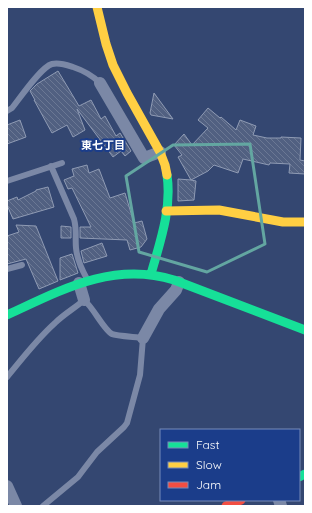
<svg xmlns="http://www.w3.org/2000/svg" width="312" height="513" viewBox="0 0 312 513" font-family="Quicksand,'Noto Sans JP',sans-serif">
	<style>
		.building { fill: url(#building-back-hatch); stroke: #8f9bb4 }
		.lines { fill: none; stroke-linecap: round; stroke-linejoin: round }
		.lane { stroke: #7b88a6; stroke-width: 6 }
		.street { stroke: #7b88a6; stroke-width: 12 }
		.fast { stroke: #16e098; stroke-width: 9 }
		.slow { stroke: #ffcf43; stroke-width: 9 }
		.jam { stroke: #f24e42; stroke-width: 9 }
		.marked { fill: none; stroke: #63a6a1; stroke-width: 3; stroke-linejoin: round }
		.labels { text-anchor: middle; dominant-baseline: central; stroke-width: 4; stroke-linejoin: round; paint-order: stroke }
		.neighbourhood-label { font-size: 11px; font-weight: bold; fill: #fff; stroke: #1b3d8a }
	</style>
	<defs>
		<pattern id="building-back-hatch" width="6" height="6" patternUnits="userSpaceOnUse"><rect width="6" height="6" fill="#516081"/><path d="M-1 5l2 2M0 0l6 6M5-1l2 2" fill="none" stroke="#6b7894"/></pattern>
	</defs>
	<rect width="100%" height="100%" fill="#344771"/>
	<path class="building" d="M 58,71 L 79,106 L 91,100 L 101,119 L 105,116 L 116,136 L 120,133 L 131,151 L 125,156 L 121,151 L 113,157 L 77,109 L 85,130 L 73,137 L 67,125 L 52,133 L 34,100 L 35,100 L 30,91 L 37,84 Z
		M 154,93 L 173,119 L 151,115 L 150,113 Z
		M 208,108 L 220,118 L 221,117 L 236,130 L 240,120 L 256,126 L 253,135 L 267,138 L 281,138 L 281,137 L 301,138 L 300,160 L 305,161 L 305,174 L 289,173 L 290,164 L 270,163 L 269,165 L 243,159 L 238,173 L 214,165 L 208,171 L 191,180 L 196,181 L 194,200 L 178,201 L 178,179 L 191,180 L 178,157 L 182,155 L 174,145 L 184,134 L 192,145 L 208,128 L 198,120 Z
		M 20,120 L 26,137 L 7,144 L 7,125 Z
		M 87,165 L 89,173 L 99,169 L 110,198 L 125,193 L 134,223 L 142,221 L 147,239 L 141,247 L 130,250 L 127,240 L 80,238 L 80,227 L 91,227 L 72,188 L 68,189 L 64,180 L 74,176 L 72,169 Z
		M 48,187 L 54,207 L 13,219 L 7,205 L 7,201 L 17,197 L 18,200 L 36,191 L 36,190 Z
		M 16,225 L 36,226 L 58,281 L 39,289 L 26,259 L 7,264 L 7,236 L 19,232 Z
		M 61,226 L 71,227 L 71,238 L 61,238 Z
		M 102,243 L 107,256 L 84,263 L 81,251 Z
		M 72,254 L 78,273 L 60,280 L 60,258 Z"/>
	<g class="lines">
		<path class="lane" d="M 7,111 L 12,108 C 20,98 41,67 52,64 C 59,62 67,65 73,67 C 82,70 93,76 100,83
			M 51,166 L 74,219 C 77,230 75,238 76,248 C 77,259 82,270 87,279
			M 7,181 L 62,163
			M 7,269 L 22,265
			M 7,377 C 22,359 37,339 55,323 C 64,314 75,308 84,300 C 93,307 104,330 112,334 C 116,336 137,337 143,338 L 140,375 L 127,423 L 124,427 L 97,452 L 84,469 L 78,477 L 43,506"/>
		<path class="street" d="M 100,83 L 144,158 L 160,152
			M 79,283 L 84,300
			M 143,338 L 159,309 L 176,290 L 179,282
			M 7,486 L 16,506
			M 279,500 L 281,506"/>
		<path class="fast" d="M 151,274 C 160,242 172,209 167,175
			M 7,315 C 61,290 113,261 174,280 L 305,330
			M 299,477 L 305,474"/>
		<path class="slow" d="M 97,7 L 106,44 L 113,65 L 127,93 L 160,152 L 165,165 L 167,175
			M 166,211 L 219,210 L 283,222 L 305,222"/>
		<path class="jam" d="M 226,506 L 241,500"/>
	</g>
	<path class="marked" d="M 250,144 L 265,244 L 207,272 L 139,252 L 126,176 L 173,145 Z"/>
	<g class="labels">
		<g class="neighbourhood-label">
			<text x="103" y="145">東七丁目</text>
		</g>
	</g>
	<rect width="312" height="513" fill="none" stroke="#ffffff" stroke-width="16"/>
	<rect x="160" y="429" width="140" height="72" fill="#1b3d8a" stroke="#768bb9"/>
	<rect x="168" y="442" width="20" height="6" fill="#16e098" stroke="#768bb9"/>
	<text x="196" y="449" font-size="12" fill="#ffffff">Fast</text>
	<rect x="168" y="462" width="20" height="6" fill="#ffcf43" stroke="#768bb9"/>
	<text x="196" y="469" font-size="12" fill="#ffffff">Slow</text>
	<rect x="168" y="482" width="20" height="6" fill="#f24e42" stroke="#768bb9"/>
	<text x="196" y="489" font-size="12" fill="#ffffff">Jam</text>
</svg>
